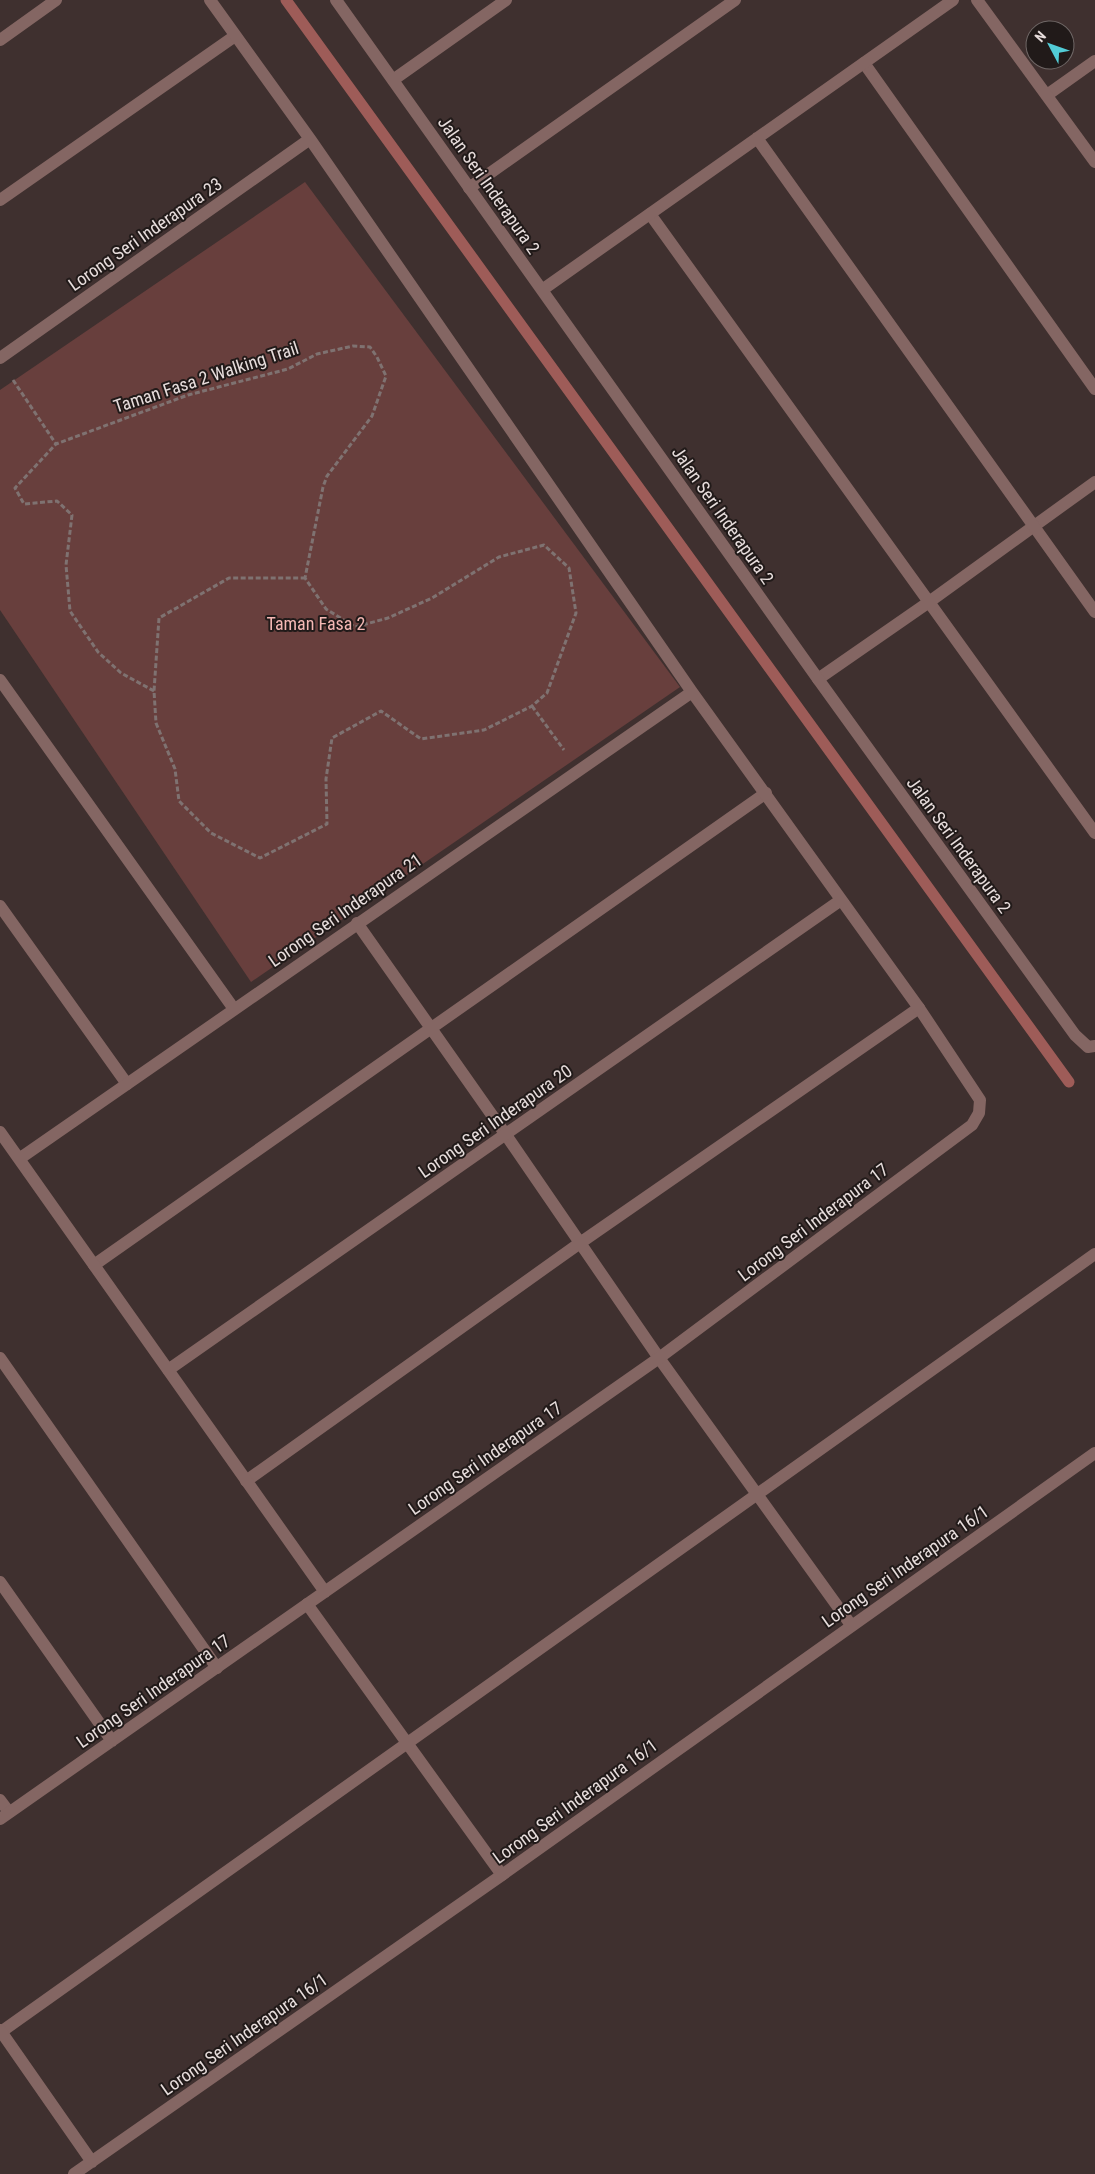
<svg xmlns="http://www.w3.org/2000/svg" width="1095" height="2174" viewBox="0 0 1095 2174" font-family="'Roboto Condensed',sans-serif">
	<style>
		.green { fill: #683f3d }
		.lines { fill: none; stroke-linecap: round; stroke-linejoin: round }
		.stream { stroke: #9e5c58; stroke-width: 11 }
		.path { stroke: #7f7271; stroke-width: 3; stroke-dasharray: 5 2.5; stroke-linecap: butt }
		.service { stroke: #846663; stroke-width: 12 }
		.minor { stroke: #846663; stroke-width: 12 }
		.labels { text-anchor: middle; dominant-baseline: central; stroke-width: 4; stroke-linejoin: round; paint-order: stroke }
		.street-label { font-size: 18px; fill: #e7dddc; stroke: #211a19 }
		.park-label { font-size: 18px; fill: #f4b8b4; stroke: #211a19 }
	</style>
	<rect width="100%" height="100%" fill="#3f302f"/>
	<path class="green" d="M 305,182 L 680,687 L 251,982 L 0,610 L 0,390 Z"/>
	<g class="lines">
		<path class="stream" d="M 286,0 L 1069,1082"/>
		<path class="path" d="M 13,380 L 56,444
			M 154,691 L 121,673 L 98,652 L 70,611 L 66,565 L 72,515 L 57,501 L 24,504 L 15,488 L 56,444 L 188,395 L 288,369 L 317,354 L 353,346 L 370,347 L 377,357 L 386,376 L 372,416 L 327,476 L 323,487 L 305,578 L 326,609 L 355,627 L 388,618 L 432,598 L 499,557 L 544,545 L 569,568 L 576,613 L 547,693 L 532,706 L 484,730 L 421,739 L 381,711 L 332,738 L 326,779 L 327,824 L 260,858 L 211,833 L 179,801 L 175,769 L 156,723 L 154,691 L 159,618 L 229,578 L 305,578
			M 532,706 L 564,750"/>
		<path class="service" d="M 864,63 L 1095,389
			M 1047,95 L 1095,61
			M 469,188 L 735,0
			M 0,200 L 235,36
			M 650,214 L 1095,833
			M 818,679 L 929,602 L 1095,482
			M 0,906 L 127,1084
			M 357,923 L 506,1135 L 659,1358 L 851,1625
			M 94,1265 L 766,793
			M 0,1358 L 217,1668
			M 246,1481 L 580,1243 L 919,1008
			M 307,1604 L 502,1875
			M 0,1800 L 9,1812
			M 1,2032 L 1095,1254"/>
		<path class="minor" d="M 336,0 L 818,679 L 1075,1035 L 1088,1047 L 1095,1046
			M 977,0 L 1095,162
			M 0,40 L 56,0
			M 393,80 L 506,0
			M 757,138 L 1095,612
			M 542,290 L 953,0
			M 0,358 L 310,139
			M 0,680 L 234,1009
			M 0,1132 L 325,1592
			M 19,1159 L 692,692
			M 168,1370 L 841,900
			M 0,1582 L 112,1741
			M 0,1819 L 659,1358 L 972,1125 L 979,1113 L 980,1100 L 919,1008 L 692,692 L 310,139 L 210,0
			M 0,2030 L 92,2162
			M 74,2174 L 502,1875 L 1095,1453"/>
	</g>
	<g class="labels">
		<g class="street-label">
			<text transform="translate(489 185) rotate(55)">Jalan Seri Inderapura 2</text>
			<text transform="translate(145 234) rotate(-35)">Lorong Seri Inderapura 23</text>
			<text transform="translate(206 377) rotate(-18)">Taman Fasa 2 Walking Trail</text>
			<text transform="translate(723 515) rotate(55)">Jalan Seri Inderapura 2</text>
			<text transform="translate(959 845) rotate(54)">Jalan Seri Inderapura 2</text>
			<text transform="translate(345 910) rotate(-35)">Lorong Seri Inderapura 21</text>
			<text transform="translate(495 1121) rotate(-35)">Lorong Seri Inderapura 20</text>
			<text transform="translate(813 1222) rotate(-37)">Lorong Seri Inderapura 17</text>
			<text transform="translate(485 1458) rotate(-35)">Lorong Seri Inderapura 17</text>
			<text transform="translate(905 1566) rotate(-35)">Lorong Seri Inderapura 16/1</text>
			<text transform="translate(153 1691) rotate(-35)">Lorong Seri Inderapura 17</text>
			<text transform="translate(575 1801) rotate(-36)">Lorong Seri Inderapura 16/1</text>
			<text transform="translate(244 2034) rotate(-35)">Lorong Seri Inderapura 16/1</text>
		</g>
		<g class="park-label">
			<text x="316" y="623">Taman Fasa 2</text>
		</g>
	</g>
	<g transform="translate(1050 45) rotate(311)"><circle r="24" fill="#211a19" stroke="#706867"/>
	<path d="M0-4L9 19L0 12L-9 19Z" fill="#52ccd6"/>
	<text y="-8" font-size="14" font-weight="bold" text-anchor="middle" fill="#e7dddc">N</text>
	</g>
</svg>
